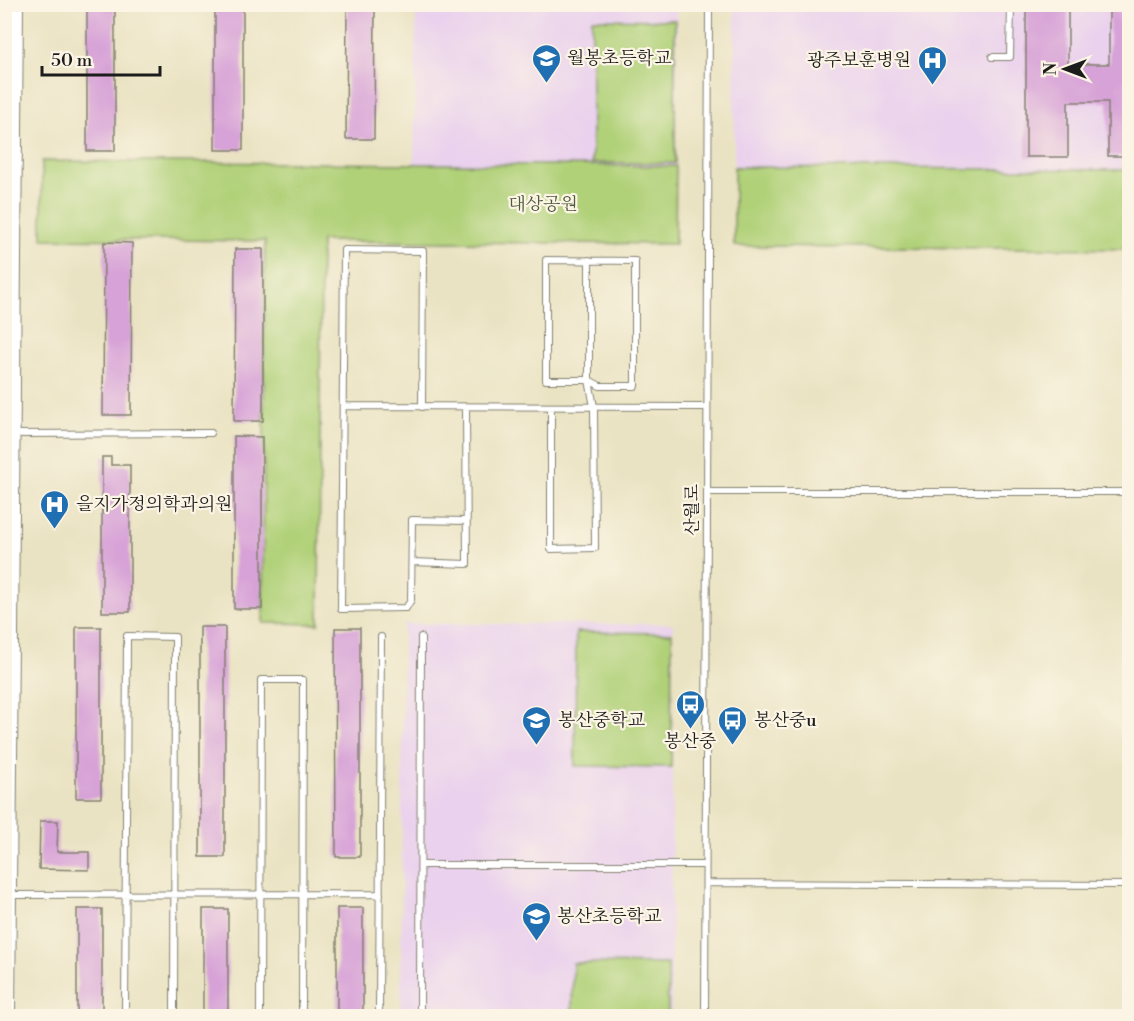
<svg xmlns="http://www.w3.org/2000/svg" width="1134" height="1021" viewBox="0 0 1134 1021" font-family="'Libre Bodoni','Noto Serif KR',serif">
	<style>
		.built { fill: #ead1ed }
		.green { fill: #b1d179; stroke: #66764a; stroke-width: 1.5 }
		.building { fill: #d7a2d7 }
		.lines { fill: none; stroke-linecap: round; stroke-linejoin: round }
		.lane-casing { stroke: #838070; stroke-width: 8 }
		.street-casing { stroke: #838070; stroke-width: 14 }
		.lane { stroke: #fff; stroke-width: 6 }
		.street { stroke: #fff; stroke-width: 12 }
		.labels { text-anchor: middle; dominant-baseline: central; stroke-width: 4.5; stroke-linejoin: round; paint-order: stroke }
		.poi-label { font-size: 18px; fill: #1c1c1c; stroke: #fcf5e5; text-anchor: start }
		.park-label { font-size: 18px; fill: #505b3d; stroke: #fcf5e5 }
		.street-label { font-size: 18px; fill: #1c1c1c; stroke: #fcf5e5 }
	</style>
	<rect width="100%" height="100%" fill="#fcf5e5"/>
	<filter id="ink" filterUnits="userSpaceOnUse"><feTurbulence type="fractalNoise" baseFrequency=".0167" numOctaves="2"/><feDisplacementMap in="SourceGraphic" scale="12" xChannelSelector="R" yChannelSelector="G"/><feConvolveMatrix kernelMatrix="1 2 1 2 8 2 1 2 1" color-interpolation-filters="sRGB"/></filter>
	<filter id="wash" filterUnits="userSpaceOnUse"><feTurbulence type="fractalNoise" baseFrequency=".008" numOctaves="4" result="noise"/><feDisplacementMap in="SourceGraphic" scale="24" xChannelSelector="R" yChannelSelector="G"/><feGaussianBlur stdDeviation="1.35" result="paint"/><feColorMatrix in="noise" values="0 0 0 0 0 0 0 0 0 0 0 0 0 0 0 0 0 1.4 0 .05"/><feComposite in="paint" operator="in"/></filter>
	<g filter="url(#wash)">
		<rect width="100%" height="100%" fill="#eae3c3"/>
		<path class="built" d="M 416,5 L 677,5 L 676,166 L 414,164 Z
			M 735,5 L 1129,5 L 1129,170 L 734,167 Z
			M 403,624 L 673,624 L 671,1016 L 401,1016 Z"/>
		<path class="green" d="M 592,19 L 675,20 L 675,163 L 592,163 Z
			M 42,161 L 676,166 L 675,244 L 321,241 L 319,624 L 263,623 L 265,241 L 42,239 Z
			M 734,167 L 1129,170 L 1129,249 L 734,246 Z
			M 576,632 L 672,633 L 671,767 L 575,766 Z
			M 573,963 L 668,964 L 668,1016 L 572,1016 Z"/>
		<g id="blocks">
			<path class="building" d="M 87,4 L 115,4 L 115,151 L 87,151 Z
				M 215,4 L 243,4 L 243,150 L 215,150 Z
				M 347,4 L 375,4 L 374,139 L 346,139 Z
				M 1026,8 L 1068,8 L 1068,64 L 1109,64 L 1109,9 L 1130,9 L 1130,156 L 1108,156 L 1108,102 L 1068,102 L 1068,157 L 1026,157 Z
				M 104,242 L 132,243 L 131,415 L 103,415 Z
				M 235,249 L 263,249 L 263,421 L 234,421 Z
				M 234,436 L 262,437 L 262,609 L 234,609 Z
				M 102,457 L 111,457 L 111,465 L 130,465 L 130,612 L 102,612 Z
				M 76,627 L 101,627 L 101,798 L 76,798 Z
				M 200,627 L 225,627 L 225,857 L 200,857 Z
				M 335,628 L 360,628 L 360,857 L 336,857 Z
				M 40,821 L 58,821 L 57,852 L 89,852 L 89,870 L 39,869 Z
				M 337,908 L 363,908 L 363,1016 L 337,1016 Z
				M 77,909 L 102,909 L 102,1016 L 77,1016 Z
				M 203,909 L 228,909 L 228,1016 L 203,1016 Z"/>
		</g>
	</g>
	<g filter="url(#ink)">
		<use href="#blocks" fill-opacity="0" stroke="#838070" stroke-width="1.5"/>
		<g class="lines">
			<defs>
				<path id="lane" d="M 992,57 L 1010,57 L 1011,4
					M 546,260 L 635,261 L 635,386 L 600,386 L 589,380 L 546,380 Z
					M 343,406 L 707,407
					M 422,407 L 423,251 L 344,250 L 341,609 L 406,608 L 411,600 L 412,520 L 467,521
					M 551,407 L 551,549 L 595,548 L 594,407 L 589,380 L 589,260
					M 14,434 L 211,433
					M 707,492 L 1130,492
					M 412,562 L 467,564 L 466,407
					M 421,865 L 705,865
					M 706,883 L 1130,885
					M 10,895 L 380,894
					M 125,1016 L 127,636 L 175,637 L 174,1016
					M 260,1016 L 261,680 L 303,680 L 302,1016
					M 379,1016 L 381,637
					M 420,1016 L 421,637
					M 705,1016 L 709,4"/>
				<path id="street" d="M 9,1016 L 17,4"/>
			</defs>
			<use href="#lane" class="lane-casing"/>
			<use href="#street" class="street-casing"/>
			<use href="#lane" class="lane"/>
			<use href="#street" class="street"/>
		</g>
	</g>
	<defs>
		<symbol id="school-pin" viewBox="-11 -11 22 30"><path d="M0 17L-7.5 6A9.5 9.5 0 1 1 7.5 6Z" fill="#1f6fb2" stroke="#fcf5e5"/><path d="M0-5L7-2L0 1L-7-2ZM-4 1L0 2.5L4 1V4Q0 6-4 4Z" fill="#fff"/></symbol>
		<symbol id="hospital-pin" viewBox="-11 -11 22 30"><path d="M0 17L-7.5 6A9.5 9.5 0 1 1 7.5 6Z" fill="#1f6fb2" stroke="#fcf5e5"/><path d="M-5-5h3v3.5h4V-5h3V5h-3V1.5h-4V5h-3Z" fill="#fff"/></symbol>
		<symbol id="bus-pin" viewBox="-11 -11 22 30"><path d="M0 17L-7.5 6A9.5 9.5 0 1 1 7.5 6Z" fill="#1f6fb2" stroke="#fcf5e5"/><path d="M-5-6H5V4H4V6H2V4H-2V6H-4V4H-5ZM-3.5-4V0h7V-4ZM-3.5 1.2v1.5H-2V1.2ZM2 1.2v1.5H3.5V1.2Z" fill="#fff"/></symbol>
	</defs>
	<g fill-rule="evenodd">
		<use href="#school-pin" x="530" y="42" width="33" height="45"/>
		<use href="#hospital-pin" x="916" y="44" width="33" height="45"/>
		<use href="#hospital-pin" x="38" y="488" width="33" height="45"/>
		<use href="#bus-pin" x="674" y="688" width="33" height="45"/>
		<use href="#school-pin" x="520" y="704" width="33" height="45"/>
		<use href="#bus-pin" x="716" y="704" width="33" height="45"/>
		<use href="#school-pin" x="520" y="900" width="33" height="45"/>
	</g>
	<g class="labels">
		<g class="poi-label">
			<text x="567" y="58">월봉초등학교</text>
			<text x="911" y="60" text-anchor="end">광주보훈병원</text>
			<text x="76" y="504">을지가정의학과의원</text>
			<text x="558" y="720">봉산중학교</text>
			<text x="754" y="720">봉산중u</text>
			<text x="690" y="741" text-anchor="middle">봉산중</text>
			<text x="557" y="916">봉산초등학교</text>
		</g>
		<g class="park-label">
			<text x="543" y="204">대상공원</text>
		</g>
		<g class="street-label">
			<text transform="translate(692 510) rotate(-90)">산월로</text>
		</g>
	</g>
	<rect width="1134" height="1021" fill="none" stroke="#fcf5e5" stroke-width="24"/>
	<g transform="translate(1065 69) rotate(270)" stroke="#fcf5e5" stroke-width="4.5" paint-order="stroke">
	<path d="M0-4.5L10 22L0 15L-10 22Z" fill="#1c1c1c"/>
	<text y="-9" font-size="16" font-weight="bold" text-anchor="middle" fill="#1c1c1c">N</text>
	</g>
	<path d="M42 66v9h118v-9" fill="none" stroke="#1c1c1c" stroke-width="3"/>
	<text x="51" y="66" font-size="18" fill="#1c1c1c" stroke="#fcf5e5" stroke-width="4.5" paint-order="stroke">50 m</text>
</svg>
